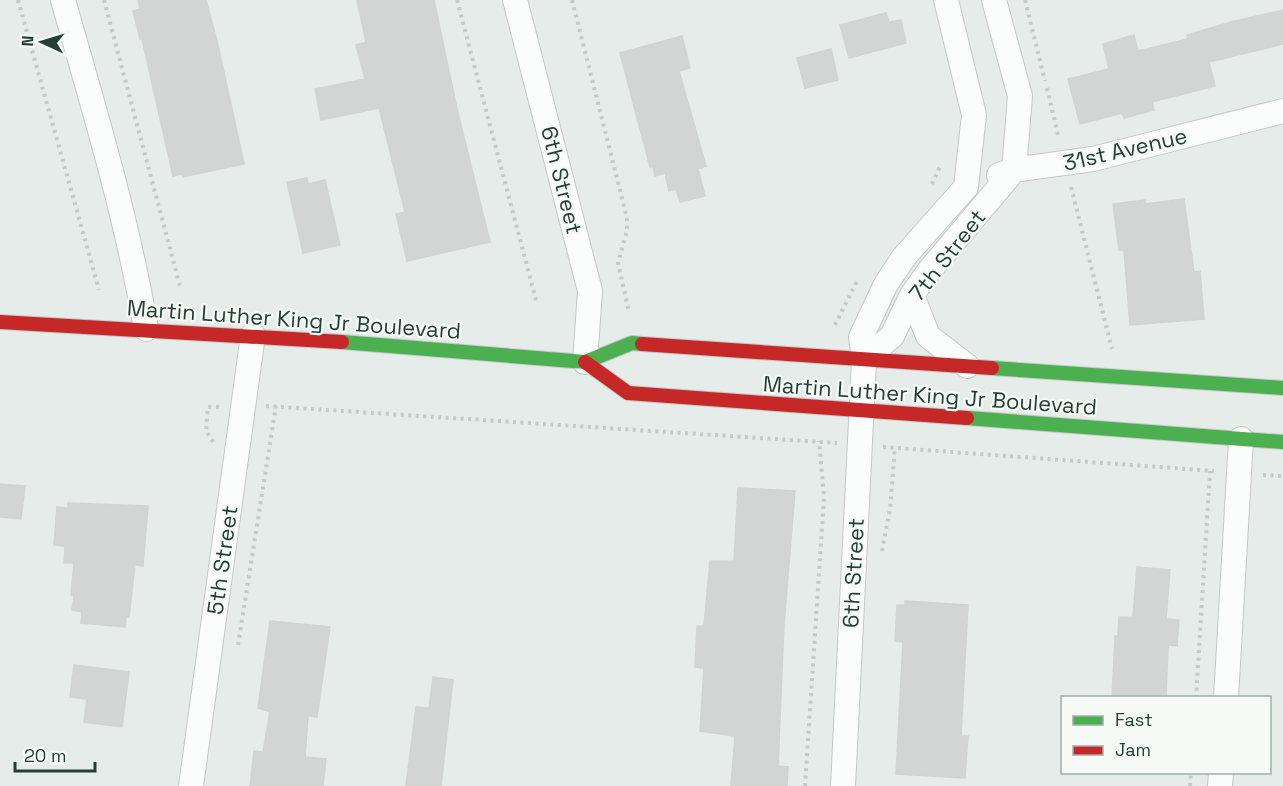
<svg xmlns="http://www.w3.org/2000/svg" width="1283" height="786" viewBox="0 0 1283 786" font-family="'Space Grotesk',sans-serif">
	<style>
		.building { fill: #d1d5d3; stroke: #cfd5d2; stroke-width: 1.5 }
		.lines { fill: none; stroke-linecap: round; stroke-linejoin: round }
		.street-casing { stroke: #c3c9c6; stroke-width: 26 }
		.fast-casing { stroke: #c2c9c6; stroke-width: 16 }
		.jam-casing { stroke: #c2c9c6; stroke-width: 16 }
		.path { stroke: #c2cbc7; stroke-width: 4; stroke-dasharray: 3 4.5; stroke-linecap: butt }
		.street { stroke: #fbfcfc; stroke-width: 24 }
		.fast { stroke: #4caf50; stroke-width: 14 }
		.jam { stroke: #c62828; stroke-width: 14 }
		.labels { text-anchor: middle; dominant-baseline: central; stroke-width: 4.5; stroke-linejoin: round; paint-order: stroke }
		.street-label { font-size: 22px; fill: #243f37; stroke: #f5faf7 }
	</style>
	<rect width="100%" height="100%" fill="#e6ece9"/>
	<path class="building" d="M 138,0 L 206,0 L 218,45 L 244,164 L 183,177 L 182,174 L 173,176 L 142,39 L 140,39 L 133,11 L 140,9 Z
		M 357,0 L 434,0 L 457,109 L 490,242 L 407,261 L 396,214 L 405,212 L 379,108 L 321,120 L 315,89 L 365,79 L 356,45 L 366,42 Z
		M 1283,10 L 1283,44 L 1209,62 L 1215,86 L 1152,102 L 1154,110 L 1124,118 L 1122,113 L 1080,124 L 1068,79 L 1109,69 L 1103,44 L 1134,35 L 1138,51 L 1188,39 L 1187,35 L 1231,22 Z
		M 886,13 L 889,22 L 901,20 L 906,43 L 849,58 L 840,25 Z
		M 682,36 L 690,68 L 679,71 L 706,166 L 698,169 L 705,196 L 680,202 L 676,189 L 669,191 L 665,173 L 655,176 L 653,167 L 650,167 L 620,53 Z
		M 831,49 L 838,80 L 805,88 L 797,58 Z
		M 307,178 L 308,184 L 325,180 L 340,245 L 303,253 L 287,182 Z
		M 1184,199 L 1194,272 L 1200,271 L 1204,319 L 1130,325 L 1124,250 L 1119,250 L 1113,204 L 1145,200 L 1145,204 Z
		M 0,484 L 25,486 L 21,519 L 0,517 Z
		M 738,488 L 795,491 L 784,625 L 778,766 L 788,767 L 787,786 L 731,786 L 735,736 L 700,731 L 704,668 L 695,667 L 697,626 L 704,626 L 710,561 L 734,561 Z
		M 68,503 L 148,506 L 143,566 L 135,565 L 129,617 L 126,616 L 125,627 L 81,623 L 82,612 L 72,610 L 74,596 L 71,595 L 74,563 L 64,563 L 65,546 L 54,545 L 57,507 L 68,508 Z
		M 1137,567 L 1170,570 L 1166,619 L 1179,620 L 1177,646 L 1168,645 L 1166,698 L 1112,698 L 1115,636 L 1118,636 L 1119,617 L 1133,617 Z
		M 905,601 L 968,605 L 961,736 L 968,736 L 965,778 L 896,774 L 903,642 L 895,641 L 897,605 L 905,605 Z
		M 270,621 L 330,627 L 317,717 L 308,716 L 305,757 L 326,759 L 323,786 L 250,786 L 254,751 L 263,752 L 270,712 L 258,708 Z
		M 74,665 L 129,672 L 122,727 L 84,722 L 87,699 L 70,697 Z
		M 433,677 L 453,680 L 441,786 L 406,786 L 416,707 L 429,708 Z"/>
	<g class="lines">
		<defs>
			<path id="street" d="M 63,0 C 94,109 127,217 146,329
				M 515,0 L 590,291 L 585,362
				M 999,175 L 1014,170 L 1093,159 L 1283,111
				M 912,295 L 928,336 L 967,366
				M 864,360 L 892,336 L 912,295 L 929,271 L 1014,170 L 1020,96 L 994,0
				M 1226,698 L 1241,439
				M 191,786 L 253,335
				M 843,786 L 864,360 L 861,337 L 886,284 L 904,257 L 966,187 L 974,115 L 946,0
				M 1220,786 L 1221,772"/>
			<path id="fast" d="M 342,342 L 585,362 L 632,343 L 642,344
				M 992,368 L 1283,388
				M 967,418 L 1283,442"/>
			<path id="jam" d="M 0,322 L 342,342
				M 642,344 L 992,368
				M 585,362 L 628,393 L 967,418"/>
		</defs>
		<use href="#street" class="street-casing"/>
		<use href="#fast" class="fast-casing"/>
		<use href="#jam" class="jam-casing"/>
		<path class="path" d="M 18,0 L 99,290
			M 104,0 L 181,290
			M 457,0 L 537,304
			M 572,0 L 627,218 L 627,231 L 618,263 L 629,312
			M 1025,0 L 1045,81
			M 1047,88 L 1059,139
			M 932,184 L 941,164
			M 1071,187 L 1112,349
			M 835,325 L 858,279
			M 266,406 L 837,443
			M 213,442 L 206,431 L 208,407 L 220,407
			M 883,447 L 1214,471
			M 1263,475 L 1283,476
			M 882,551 L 890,509 L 895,448
			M 238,645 L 276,406
			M 1196,698 L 1210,471
			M 805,786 L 824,497 L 819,441
			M 1190,786 L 1191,772"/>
		<use href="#street" class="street"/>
		<use href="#fast" class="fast"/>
		<use href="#jam" class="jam"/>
	</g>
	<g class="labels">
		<g class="street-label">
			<text transform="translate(1125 149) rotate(-13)">31st Avenue</text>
			<text transform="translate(562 180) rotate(76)">6th Street</text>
			<text transform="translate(947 255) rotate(-52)">7th Street</text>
			<text transform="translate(294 319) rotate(4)">Martin Luther King Jr Boulevard</text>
			<text transform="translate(930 395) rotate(4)">Martin Luther King Jr Boulevard</text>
			<text transform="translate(222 560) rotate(-82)">5th Street</text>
			<text transform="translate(853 573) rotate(-87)">6th Street</text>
		</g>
	</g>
	<rect x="1061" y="696" width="210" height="78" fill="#f5faf7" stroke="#a1afaa" stroke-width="1.5"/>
	<rect x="1073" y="716" width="30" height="9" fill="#4caf50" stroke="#a1afaa" stroke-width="1.5"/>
	<text x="1115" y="726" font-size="18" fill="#243f37">Fast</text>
	<rect x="1073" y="746" width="30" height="9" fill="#c62828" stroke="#a1afaa" stroke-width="1.5"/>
	<text x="1115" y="756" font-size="18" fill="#243f37">Jam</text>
	<g transform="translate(42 42) rotate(274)" stroke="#f5faf7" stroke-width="4.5" paint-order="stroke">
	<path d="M0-4.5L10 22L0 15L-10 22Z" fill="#243f37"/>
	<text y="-9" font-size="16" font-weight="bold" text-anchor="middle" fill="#243f37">N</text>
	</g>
	<path d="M15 762v9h80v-9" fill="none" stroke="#243f37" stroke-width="3"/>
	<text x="24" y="762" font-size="18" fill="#243f37" stroke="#f5faf7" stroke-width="4.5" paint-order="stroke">20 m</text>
</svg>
